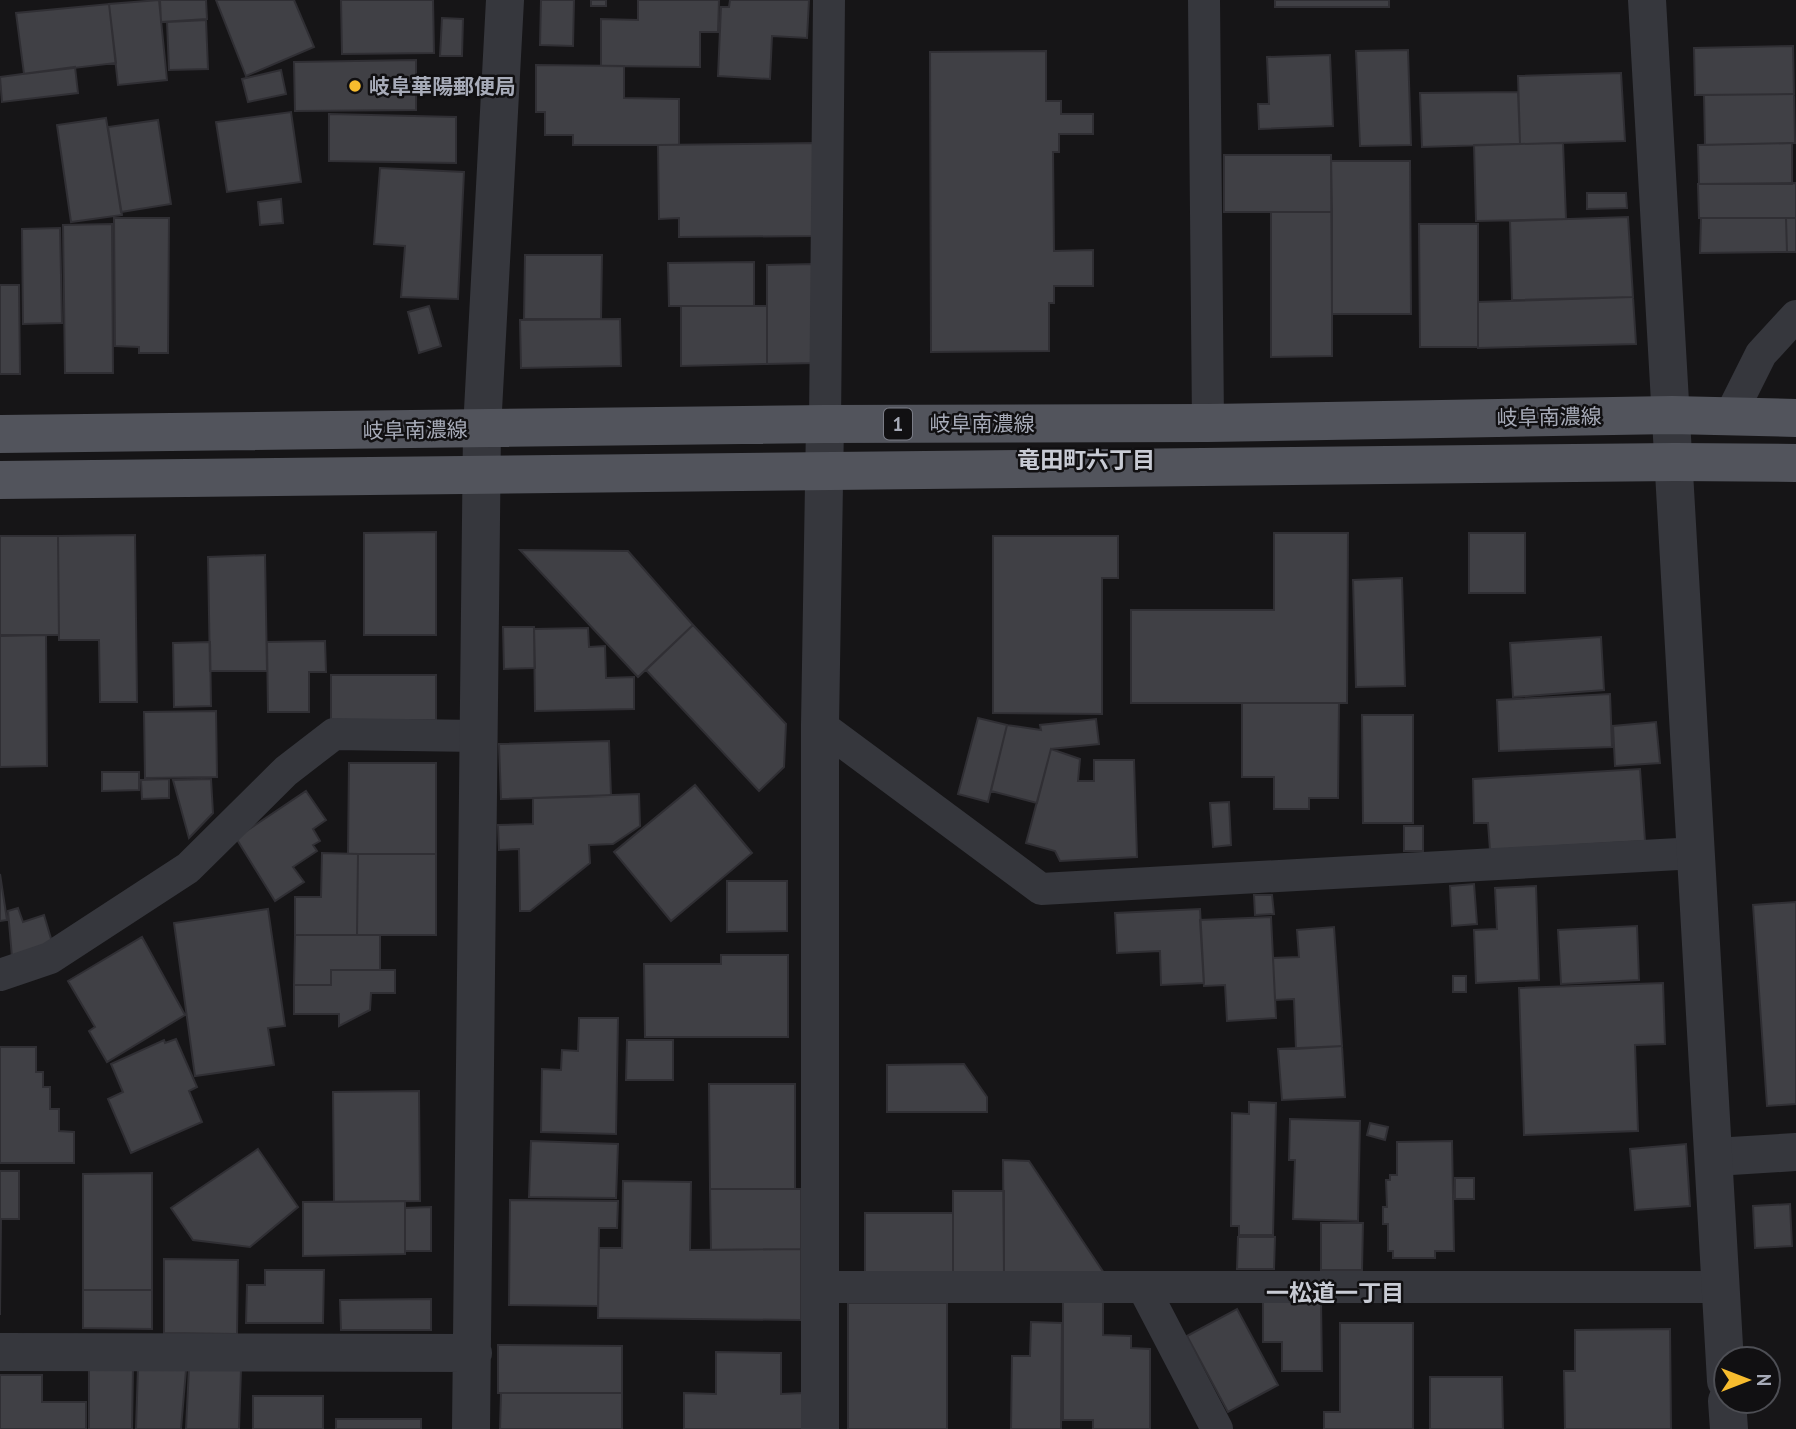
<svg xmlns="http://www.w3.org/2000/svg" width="1796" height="1429" viewBox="0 0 1796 1429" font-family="'PT Sans','Noto Sans JP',sans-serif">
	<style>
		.building { fill: #404045; stroke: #302f34; stroke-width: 2 }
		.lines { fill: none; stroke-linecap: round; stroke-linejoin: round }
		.service { stroke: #36373d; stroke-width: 32 }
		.minor { stroke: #36373d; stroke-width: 38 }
		.tertiary { stroke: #36373d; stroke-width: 38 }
		.primary { stroke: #52545c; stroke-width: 38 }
		.poi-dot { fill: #f7bc2e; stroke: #111012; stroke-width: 2.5 }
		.labels { text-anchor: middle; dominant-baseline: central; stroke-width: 5; stroke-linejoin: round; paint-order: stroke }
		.shield { fill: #111012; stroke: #7a7c86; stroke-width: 2 }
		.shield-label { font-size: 19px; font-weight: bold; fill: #a7abb8 }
		.poi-label { font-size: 21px; font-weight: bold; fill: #a7abb8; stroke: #111012; text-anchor: start }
		.street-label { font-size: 21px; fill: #a7abb8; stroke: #111012 }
		.neighbourhood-label { font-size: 23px; font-weight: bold; fill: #c8cbd4; stroke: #111012 }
	</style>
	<rect width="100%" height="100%" fill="#161517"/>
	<path class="building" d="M 159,0 L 167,80 L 118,85 L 109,4 Z
		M 160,0 L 206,0 L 207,19 L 161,22 Z
		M 216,0 L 294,0 L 314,47 L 246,76 Z
		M 341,0 L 433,0 L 434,53 L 342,54 Z
		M 541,0 L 574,0 L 573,46 L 540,45 Z
		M 591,0 L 606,0 L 606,6 L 591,6 Z
		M 638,0 L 719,0 L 718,32 L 700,32 L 700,67 L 601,66 L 601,19 L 638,20 Z
		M 730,0 L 809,0 L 807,38 L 772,36 L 770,79 L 718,76 L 721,7 L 729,7 Z
		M 1275,0 L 1389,0 L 1389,7 L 1275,7 Z
		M 109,4 L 116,63 L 24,74 L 16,13 Z
		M 442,18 L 463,19 L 462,56 L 440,56 Z
		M 206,20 L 208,69 L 169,70 L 167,22 Z
		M 1793,46 L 1794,94 L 1695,95 L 1694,48 Z
		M 1408,50 L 1411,145 L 1360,146 L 1356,51 Z
		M 1046,51 L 1046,101 L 1061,101 L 1061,114 L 1093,114 L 1093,134 L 1059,134 L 1059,152 L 1053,152 L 1054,251 L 1093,250 L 1093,286 L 1054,286 L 1054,303 L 1049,303 L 1049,351 L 931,352 L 930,52 Z
		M 1330,55 L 1333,126 L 1259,129 L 1258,104 L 1269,104 L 1267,57 Z
		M 416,60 L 416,110 L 295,111 L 294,62 Z
		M 536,65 L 624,66 L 624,98 L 679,99 L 679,145 L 573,145 L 573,135 L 545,135 L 545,112 L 536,112 Z
		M 75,67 L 78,93 L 2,102 L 0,77 Z
		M 281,70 L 286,94 L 248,102 L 242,79 Z
		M 1621,73 L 1625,141 L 1520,144 L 1518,76 Z
		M 1518,92 L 1520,144 L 1422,147 L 1420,93 Z
		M 1794,94 L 1795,143 L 1705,145 L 1704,95 Z
		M 291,112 L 301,182 L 227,192 L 216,122 Z
		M 329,114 L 456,117 L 456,163 L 329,161 Z
		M 106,118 L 122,215 L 71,222 L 57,125 Z
		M 158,120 L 171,204 L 121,212 L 108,127 Z
		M 815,143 L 814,236 L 679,237 L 679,218 L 659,219 L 658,145 Z
		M 1563,143 L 1566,219 L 1476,221 L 1474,145 Z
		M 1792,143 L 1792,184 L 1699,184 L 1698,145 Z
		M 1224,155 L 1331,155 L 1332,212 L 1224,212 Z
		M 1331,161 L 1410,161 L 1411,314 L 1332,314 Z
		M 380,168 L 464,172 L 458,299 L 401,297 L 405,246 L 374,244 Z
		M 1796,183 L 1796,218 L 1699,218 L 1698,184 Z
		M 1587,193 L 1626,193 L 1627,208 L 1587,209 Z
		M 281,199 L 283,223 L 260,225 L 258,202 Z
		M 1271,212 L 1332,212 L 1332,356 L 1271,357 Z
		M 1628,217 L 1633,297 L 1512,300 L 1510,221 Z
		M 114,218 L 169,218 L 168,353 L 139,353 L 139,347 L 115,346 Z
		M 1701,218 L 1786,218 L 1787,252 L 1700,253 Z
		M 1786,218 L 1796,218 L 1796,252 L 1787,252 Z
		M 112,224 L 113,373 L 65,373 L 63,225 Z
		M 1419,224 L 1478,224 L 1478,347 L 1420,347 Z
		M 60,228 L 62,323 L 23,324 L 22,229 Z
		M 525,255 L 602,255 L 601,319 L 524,319 Z
		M 754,262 L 754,306 L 669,306 L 668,263 Z
		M 814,264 L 814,363 L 767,364 L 767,265 Z
		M 0,285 L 19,285 L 20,374 L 0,374 Z
		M 1633,297 L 1636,344 L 1478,348 L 1478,302 Z
		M 429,306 L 441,346 L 419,353 L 408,312 Z
		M 681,306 L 767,306 L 767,364 L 681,366 Z
		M 620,319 L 621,366 L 521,368 L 520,320 Z
		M 436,532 L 436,635 L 364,635 L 364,533 Z
		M 1274,533 L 1348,533 L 1347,703 L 1131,703 L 1131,610 L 1274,610 Z
		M 1469,533 L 1525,533 L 1525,593 L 1469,593 Z
		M 135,535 L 137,702 L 100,702 L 99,640 L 59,640 L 58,536 Z
		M 0,536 L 58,536 L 59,635 L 0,635 Z
		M 993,536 L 1118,536 L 1118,578 L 1102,578 L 1102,714 L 993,713 Z
		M 520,550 L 628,551 L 693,625 L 638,677 Z
		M 265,555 L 267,671 L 210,671 L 208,557 Z
		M 1402,578 L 1405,686 L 1356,687 L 1353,580 Z
		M 693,625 L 786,724 L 784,767 L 759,791 L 646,670 Z
		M 503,627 L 534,627 L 535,668 L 504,669 Z
		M 588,628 L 589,647 L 605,646 L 606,678 L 634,677 L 634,709 L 535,711 L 534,629 Z
		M 46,635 L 47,766 L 0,767 L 0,636 Z
		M 1601,637 L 1604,690 L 1513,697 L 1510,643 Z
		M 325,641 L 326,672 L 309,672 L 309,712 L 268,712 L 267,642 Z
		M 210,642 L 211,706 L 174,707 L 173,643 Z
		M 331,675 L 436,675 L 436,720 L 331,720 Z
		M 1610,694 L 1612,747 L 1499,751 L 1497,700 Z
		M 1242,703 L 1339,703 L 1338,798 L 1309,798 L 1309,809 L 1274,809 L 1274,777 L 1242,777 Z
		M 216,711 L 217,777 L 145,778 L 144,712 Z
		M 1362,715 L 1413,715 L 1413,823 L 1363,823 Z
		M 978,718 L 1007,725 L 988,802 L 958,794 Z
		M 1096,719 L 1099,744 L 1051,749 L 1037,803 L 991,791 L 1007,725 L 1041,730 L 1040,725 Z
		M 1656,722 L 1660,763 L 1615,766 L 1613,726 Z
		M 609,741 L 611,796 L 501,799 L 499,744 Z
		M 1051,749 L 1080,759 L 1078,781 L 1094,781 L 1094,760 L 1134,760 L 1137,857 L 1060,861 L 1055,851 L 1026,843 Z
		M 349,763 L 436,763 L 436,854 L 348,854 Z
		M 1640,769 L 1645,841 L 1490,850 L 1488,823 L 1474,823 L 1473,779 Z
		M 102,772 L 139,772 L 139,790 L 102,791 Z
		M 169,779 L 169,798 L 142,799 L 141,780 Z
		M 211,779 L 213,813 L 189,838 L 173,780 Z
		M 695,785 L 752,853 L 671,921 L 614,852 Z
		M 306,791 L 326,820 L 313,829 L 320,841 L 313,845 L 317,851 L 293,867 L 304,882 L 275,901 L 236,838 Z
		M 639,794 L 640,826 L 613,844 L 589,845 L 590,863 L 530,911 L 520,911 L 519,849 L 499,850 L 498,825 L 533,824 L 533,798 Z
		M 1229,802 L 1231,845 L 1213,847 L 1210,803 Z
		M 1404,826 L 1423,826 L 1423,851 L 1404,851 Z
		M 322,853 L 358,854 L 357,935 L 295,935 L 295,897 L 321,897 Z
		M 358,854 L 436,854 L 436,935 L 357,935 Z
		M 0,874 L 7,920 L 0,921 Z
		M 727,881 L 787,881 L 787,931 L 727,932 Z
		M 1474,884 L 1477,924 L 1452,926 L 1450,886 Z
		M 1536,886 L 1539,980 L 1476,983 L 1474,930 L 1497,929 L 1495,888 Z
		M 1254,895 L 1272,895 L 1274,914 L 1255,915 Z
		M 1796,902 L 1796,1104 L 1767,1106 L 1753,905 Z
		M 18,908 L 23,922 L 44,915 L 52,942 L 12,957 L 8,911 Z
		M 268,909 L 285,1026 L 268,1028 L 274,1065 L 195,1076 L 174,923 Z
		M 1200,909 L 1204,983 L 1161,985 L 1160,951 L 1117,953 L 1115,913 Z
		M 1271,917 L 1276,1018 L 1227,1021 L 1225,985 L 1204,986 L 1200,920 Z
		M 1637,926 L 1639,980 L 1561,984 L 1558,930 Z
		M 1334,927 L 1342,1046 L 1296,1049 L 1294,999 L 1275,1000 L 1273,958 L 1299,957 L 1297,930 Z
		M 295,935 L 380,935 L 380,970 L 331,970 L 331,985 L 294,985 Z
		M 142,937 L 185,1015 L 107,1062 L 89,1031 L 95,1027 L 68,981 Z
		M 721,955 L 788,955 L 788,1037 L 645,1037 L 644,964 L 721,964 Z
		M 331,970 L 395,970 L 395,993 L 371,993 L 370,1010 L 339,1026 L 339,1014 L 294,1014 L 294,985 L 331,985 Z
		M 1453,976 L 1466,976 L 1466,992 L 1453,992 Z
		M 1663,983 L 1665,1044 L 1635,1045 L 1638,1131 L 1524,1135 L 1519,988 Z
		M 579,1018 L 618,1018 L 616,1134 L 541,1132 L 542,1069 L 561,1070 L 562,1050 L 578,1051 Z
		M 176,1039 L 197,1087 L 189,1091 L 202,1122 L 131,1153 L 108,1099 L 123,1092 L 111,1064 L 164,1040 L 165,1043 Z
		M 627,1040 L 673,1040 L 673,1080 L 626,1080 Z
		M 1342,1046 L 1345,1097 L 1282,1100 L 1278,1049 Z
		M 0,1047 L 36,1047 L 36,1072 L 43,1072 L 43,1087 L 50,1087 L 50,1109 L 59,1109 L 59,1131 L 74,1132 L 74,1163 L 0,1163 Z
		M 964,1064 L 987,1097 L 987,1112 L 887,1112 L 887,1065 Z
		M 709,1084 L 795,1084 L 795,1189 L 710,1189 Z
		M 419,1091 L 420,1201 L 334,1202 L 333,1092 Z
		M 1249,1102 L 1276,1103 L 1273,1235 L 1239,1235 L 1239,1226 L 1231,1226 L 1232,1113 L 1249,1114 Z
		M 1290,1119 L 1360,1121 L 1358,1221 L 1293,1219 L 1295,1160 L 1289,1160 Z
		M 1370,1123 L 1388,1127 L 1385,1140 L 1367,1135 Z
		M 531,1141 L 618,1144 L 616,1198 L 529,1197 Z
		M 1452,1141 L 1454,1251 L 1435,1251 L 1435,1258 L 1393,1258 L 1393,1251 L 1388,1251 L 1388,1224 L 1383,1224 L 1383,1207 L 1387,1207 L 1386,1180 L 1390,1180 L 1390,1175 L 1397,1175 L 1397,1142 Z
		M 1686,1144 L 1690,1206 L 1635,1210 L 1630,1149 Z
		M 258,1149 L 298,1207 L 250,1247 L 193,1240 L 171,1208 Z
		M 1003,1160 L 1029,1161 L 1104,1273 L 1004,1273 Z
		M 0,1171 L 19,1171 L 19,1219 L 1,1219 L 0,1315 Z
		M 152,1173 L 152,1290 L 83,1290 L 83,1174 Z
		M 1455,1178 L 1474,1178 L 1474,1199 L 1455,1199 Z
		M 623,1181 L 691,1182 L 690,1250 L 801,1249 L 801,1320 L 598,1318 L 599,1248 L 622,1248 Z
		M 710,1189 L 801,1189 L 801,1249 L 711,1250 Z
		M 953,1191 L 1004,1191 L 1004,1273 L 953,1273 Z
		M 510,1200 L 618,1201 L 617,1228 L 599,1228 L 598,1306 L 509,1305 Z
		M 405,1201 L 405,1254 L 303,1256 L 303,1202 Z
		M 1790,1204 L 1792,1246 L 1755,1248 L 1753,1206 Z
		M 431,1207 L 431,1251 L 405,1251 L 405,1208 Z
		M 865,1213 L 953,1213 L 953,1273 L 865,1273 Z
		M 1321,1223 L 1363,1223 L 1362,1270 L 1321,1270 Z
		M 1238,1237 L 1275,1237 L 1274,1269 L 1237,1269 Z
		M 164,1259 L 238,1260 L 237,1334 L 164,1333 Z
		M 265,1270 L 324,1270 L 323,1323 L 246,1323 L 247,1285 L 265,1285 Z
		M 83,1290 L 152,1290 L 152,1329 L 83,1328 Z
		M 431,1299 L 431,1330 L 341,1330 L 340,1300 Z
		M 1063,1302 L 1103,1302 L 1103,1335 L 1131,1336 L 1131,1348 L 1150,1349 L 1150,1429 L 1093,1429 L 1093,1420 L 1063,1420 Z
		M 1263,1302 L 1321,1302 L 1322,1371 L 1282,1371 L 1282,1342 L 1263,1342 Z
		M 848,1303 L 947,1303 L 947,1429 L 848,1429 Z
		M 1237,1309 L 1278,1385 L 1228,1412 L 1187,1336 Z
		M 1031,1322 L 1062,1323 L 1061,1429 L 1011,1429 L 1012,1356 L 1030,1356 Z
		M 1340,1323 L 1413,1323 L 1413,1429 L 1324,1429 L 1324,1412 L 1340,1412 Z
		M 1670,1329 L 1671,1429 L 1565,1429 L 1564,1371 L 1575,1371 L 1575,1330 Z
		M 498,1345 L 622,1346 L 622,1393 L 498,1393 Z
		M 716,1352 L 781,1353 L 781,1394 L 802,1393 L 802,1429 L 684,1429 L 684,1393 L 716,1394 Z
		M 89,1367 L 133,1367 L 132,1429 L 89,1429 Z
		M 138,1367 L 186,1370 L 181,1429 L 136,1429 Z
		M 189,1367 L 241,1369 L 239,1429 L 186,1429 Z
		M 0,1375 L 42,1375 L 42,1402 L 86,1402 L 86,1429 L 0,1429 Z
		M 1430,1377 L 1502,1377 L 1503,1429 L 1430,1429 Z
		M 501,1393 L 622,1393 L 622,1429 L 500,1429 Z
		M 253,1396 L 323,1396 L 323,1429 L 253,1429 Z
		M 336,1419 L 421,1419 L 421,1429 L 336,1429 Z"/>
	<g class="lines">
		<path class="service" d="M 1204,0 L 1208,423
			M 1729,418 L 1761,354 L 1796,316
			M 825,424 L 829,0
			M 820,725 L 1041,889 L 1697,853
			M 0,975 L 50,958 L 188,868 L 286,771 L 334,734 L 479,736
			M 820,1287 L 1721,1287
			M 1143,1287 L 1217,1429"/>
		<path class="minor" d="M 1715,1157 L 1796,1152
			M 0,1352 L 473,1353
			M 471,1429 L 482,429 L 505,0
			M 820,1429 L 820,725 L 825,424"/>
		<path class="tertiary" d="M 1647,0 L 1726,1381
			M 1727,1401 L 1729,1429"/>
		<path class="primary" d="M 0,434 L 825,424 L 1208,423 L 1672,415 L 1796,418
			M 0,480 L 1675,462 L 1796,463"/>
	</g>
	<circle class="poi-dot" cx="355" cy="86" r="7"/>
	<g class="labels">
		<rect class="shield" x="884" y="408.5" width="28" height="31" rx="5"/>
		<g class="shield-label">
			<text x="898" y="424">1</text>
		</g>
		<g class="poi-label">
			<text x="369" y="86">岐阜華陽郵便局</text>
		</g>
		<g class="street-label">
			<text transform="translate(1549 417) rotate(-1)">岐阜南濃線</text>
			<text x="982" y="423">岐阜南濃線</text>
			<text transform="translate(415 430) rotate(-1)">岐阜南濃線</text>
		</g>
		<g class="neighbourhood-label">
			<text x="1086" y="459">竜田町六丁目</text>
			<text x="1335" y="1292">一松道一丁目</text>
		</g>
	</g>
	<g transform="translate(1747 1380) rotate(90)"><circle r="33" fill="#111012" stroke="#4d4e54" stroke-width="2"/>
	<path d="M0-5L12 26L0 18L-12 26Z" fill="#f7bc2e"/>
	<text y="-10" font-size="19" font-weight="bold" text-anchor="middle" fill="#a7abb8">N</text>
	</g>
</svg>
